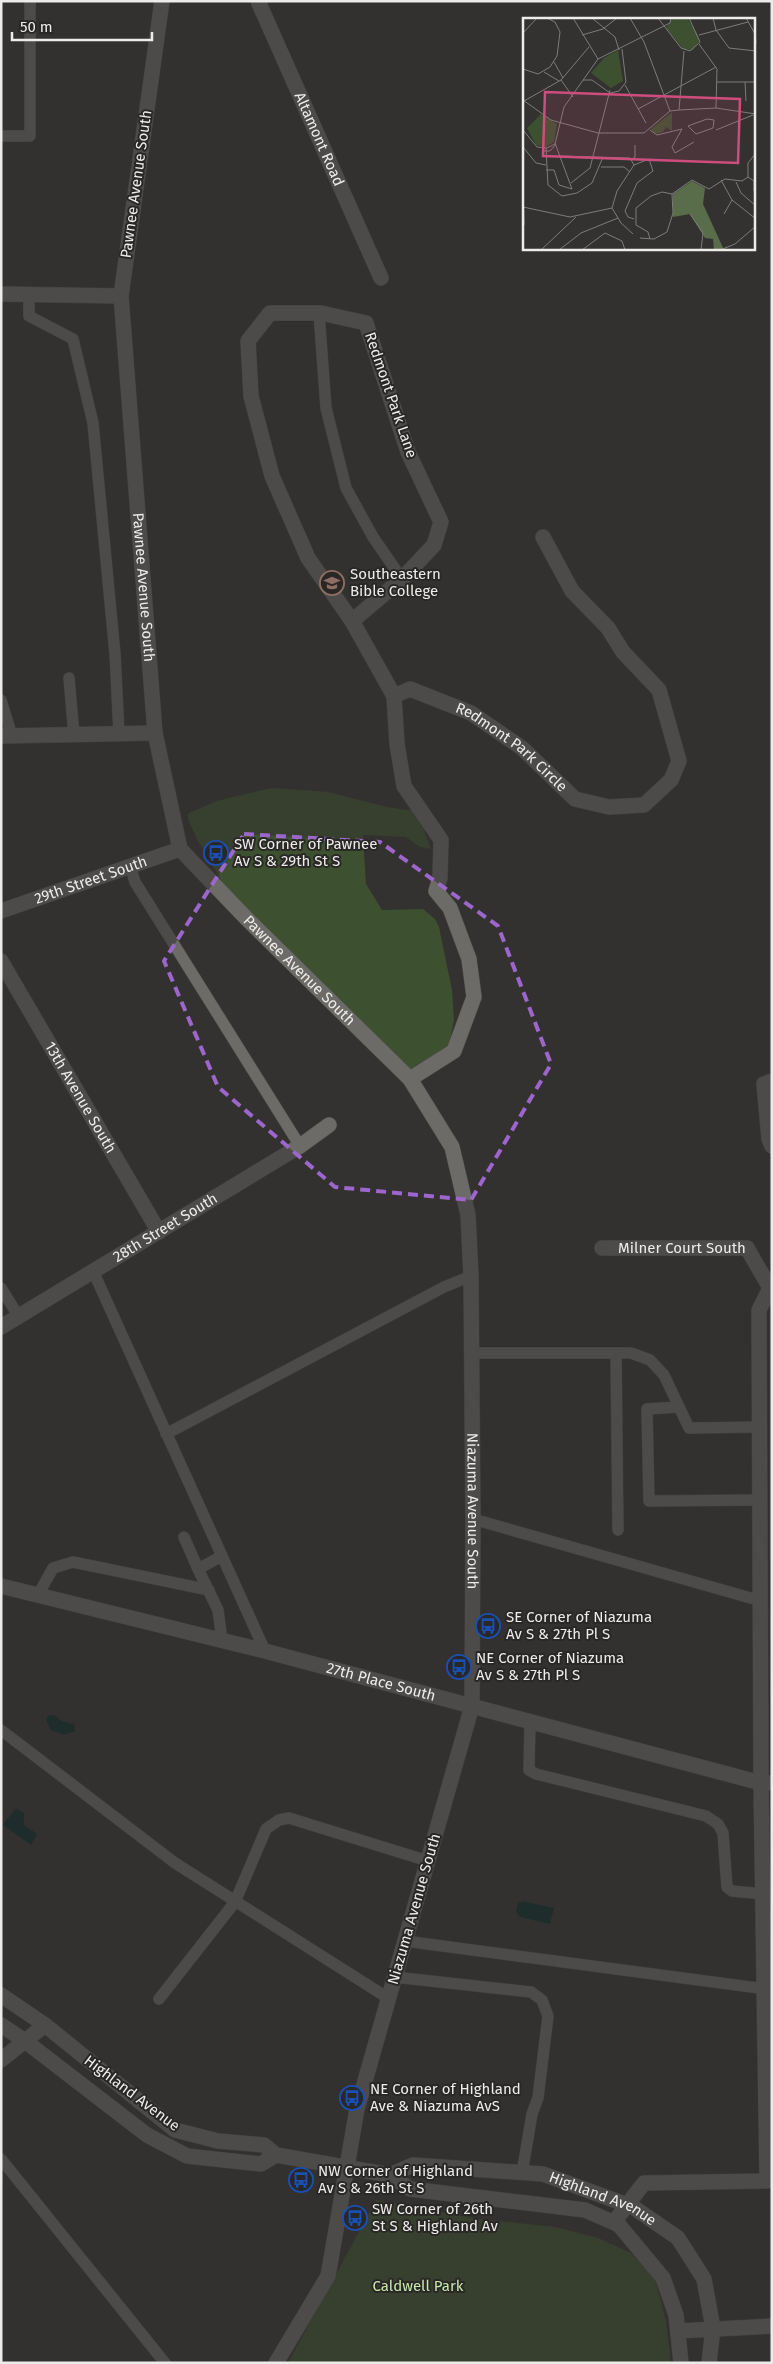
<svg xmlns="http://www.w3.org/2000/svg" width="773" height="2364" viewBox="0 0 773 2364" font-family="'Fira Sans',sans-serif">
	<style>
		.green { fill: #3d502f }
		.water { fill: #082628 }
		.lines { fill: none; stroke-linecap: round; stroke-linejoin: round }
		.lane-casing { stroke: #52514f; stroke-width: 12 }
		.street-casing { stroke: #52514f; stroke-width: 16 }
		.secondary-casing { stroke: #52514f; stroke-width: 16 }
		.lane { stroke: #6c6b68; stroke-width: 11 }
		.street { stroke: #6c6b68; stroke-width: 15 }
		.secondary { stroke: #6c6b68; stroke-width: 15 }
		.marked { fill: none; stroke: #9d66cc; stroke-width: 4; stroke-dasharray: 10 6; stroke-linejoin: round }
		.labels { text-anchor: middle; dominant-baseline: central; stroke-width: 4; stroke-linejoin: round; paint-order: stroke }
		.street-label { font-size: 15px; fill: #edecea; stroke: #292826 }
		.poi-label { font-size: 15px; fill: #edecea; stroke: #292826; text-anchor: start }
		.park-label { font-size: 15px; fill: #c5e8ab; stroke: #292826 }
		.inset-road { fill: none; stroke: #7d7c7a; stroke-width: 1 }
		.view { fill: #cd4d7f; fill-opacity: 0.15; stroke: #cd4d7f; stroke-width: 2.5 }
		.inset-edge { fill: none; stroke: #edecea; stroke-width: 2.5 }
	</style>
	<rect width="100%" height="100%" fill="#333230"/>
	<path class="green" d="M 271,788 L 328,792 L 387,807 L 406,810 L 412,809 L 420,820 L 431,849 L 420,847 L 406,837 L 363,835 L 366,884 L 382,910 L 423,909 L 435,919 L 439,927 L 452,990 L 454,1020 L 449,1047 C 434,1057 420,1070 401,1070 L 224,885 L 197,839 L 188,819 L 188,814 L 191,812 L 217,801 Z
		M 376,2200 L 478,2219 L 555,2227 L 598,2238 L 631,2253 L 655,2278 L 666,2322 L 671,2363 L 288,2363 Z"/>
	<path class="water" d="M 54,1715 L 62,1721 L 74,1724 L 75,1731 L 64,1735 L 51,1730 L 46,1720 L 48,1716 Z
		M 15,1809 L 18,1809 L 24,1813 L 24,1825 L 37,1834 L 31,1845 L 3,1825 Z
		M 522,1901 L 554,1908 L 550,1924 L 520,1917 L 516,1912 L 518,1903 Z"/>
	<g class="lines">
		<defs>
			<path id="lane" d="M 1,136 L 30,136 L 30,1
				M 29,294 L 29,316 L 73,339 L 93,423 L 115,654 L 119,734
				M 319,313 L 326,408 L 346,488 L 373,537 L 402,579
				M 69,678 L 74,735
				M 1,700 L 12,736
				M 130,866 L 135,882 L 300,1146
				M 93,1271 L 265,1651
				M 1,1288 L 19,1317
				M 472,1353 L 631,1353 L 650,1360 L 664,1375 L 689,1428 L 760,1427
				M 616,1353 L 618,1530
				M 679,1407 L 647,1409 L 649,1501 L 760,1500
				M 166,1434 L 444,1287 L 471,1276
				M 473,1519 L 761,1601
				M 184,1537 L 198,1569
				M 38,1595 L 53,1568 L 73,1562 L 209,1590
				M 222,1641 L 218,1610 L 198,1569 L 222,1556
				M 530,1722 L 529,1770 L 536,1774 L 706,1816 L 718,1824 L 723,1833 L 727,1887 L 732,1891 L 764,1894
				M 1,1730 L 175,1863 L 388,1998
				M 405,1941 L 766,1989
				M 394,1977 L 531,1992 L 542,2000 L 548,2016 L 538,2098 L 532,2114 L 522,2173
				M 159,1999 L 235,1902 L 266,1829 L 279,1820 L 289,1818 L 428,1861
				M 1,2159 L 165,2363"/>
			<g id="street">
				<path id="s1" d="M 258,1 L 381,278"/>
				<path d="M 1,294 L 121,296"/>
				<path d="M 270,313 L 321,313 L 366,323 L 408,452 L 441,522 L 434,545 L 402,579 L 352,621 L 308,558 L 272,476 L 251,396 L 248,341 Z"/>
				<path d="M 352,621 L 394,696"/>
				<path d="M 1,736 L 155,733"/>
				<path id="s2" d="M 1,911 L 180,849"/>
				<path id="s3" d="M 1,961 L 159,1232"/>
				<path id="s4" d="M 410,1079 L 454,1051 L 474,997 L 469,959 L 450,908 L 436,891 L 440,878 L 441,840 L 404,786 L 397,744 L 394,696 L 410,689 L 471,713 L 522,748 L 575,799 L 609,807 L 644,805 L 671,780 L 679,761 L 659,690 L 623,652 L 608,628 L 572,591 L 543,537"/>
				<path d="M 772,1081 L 764,1084 L 769,1139 L 772,1146"/>
				<path id="s5" d="M 602,1248 L 747,1248 L 769,1286"/>
				<path id="s6" d="M 1,1327 L 300,1146 L 329,1125"/>
				<path id="s7" d="M 1,1586 L 265,1651 L 761,1783 L 772,1783"/>
				<path d="M 1,1995 L 45,2025 L 1,2060"/>
				<path d="M 1,2025 L 25,2041"/>
				<path d="M 678,2331 L 772,2326"/>
			</g>
			<g id="secondary">
				<path id="s8" d="M 162,1 L 121,296 L 155,733 L 180,849 L 247,919 L 410,1079 L 452,1147 L 468,1215 L 471,1276 L 473,1519 L 472,1706 L 357,2109 L 328,2276 L 276,2363"/>
				<path d="M 45,2025 L 175,2130 L 218,2141 L 264,2145 L 276,2155 L 390,2175 L 410,2189 L 585,2210 L 619,2225 L 663,2278 L 676,2315 L 681,2363"/>
				<path d="M 25,2041 L 147,2135 L 187,2156 L 261,2164 L 276,2155"/>
				<path id="s9" d="M 390,2175 L 413,2165 L 543,2174 L 633,2207 L 678,2238 L 704,2279 L 713,2328 L 709,2363"/>
				<path d="M 614,2222 L 644,2183 L 767,2181 L 761,1783 L 759,1310 L 772,1284"/>
			</g>
		</defs>
		<use href="#lane" class="lane-casing"/>
		<use href="#street" class="street-casing"/>
		<use href="#secondary" class="secondary-casing"/>
		<use href="#lane" class="lane"/>
		<use href="#street" class="street"/>
		<use href="#secondary" class="secondary"/>
	</g>
	<path d="M0 0H773V2364H0ZM 244,834 L 380,842 L 498,926 L 551,1064 L 471,1200 L 335,1187 L 218,1087 L 164,961 Z" fill="#333230" fill-opacity=".55" fill-rule="evenodd"/>
	<path class="marked" d="M 244,834 L 380,842 L 498,926 L 551,1064 L 471,1200 L 335,1187 L 218,1087 L 164,961 Z"/>
	<defs>
		<symbol id="school-ring" viewBox="-11 -11 22 22"><circle r="9.5" fill="#292826" stroke="#8d6e63" stroke-width="1.5"/><path d="M0-5L7-2L0 1L-7-2ZM-4 1L0 2.5L4 1V4Q0 6-4 4Z" fill="#8d6e63"/></symbol>
		<symbol id="bus-ring" viewBox="-11 -11 22 22"><circle r="9.5" fill="#292826" stroke="#1a4fb4" stroke-width="1.5"/><path d="M-5-6H5V4H4V6H2V4H-2V6H-4V4H-5ZM-3.5-4V0h7V-4ZM-3.5 1.2v1.5H-2V1.2ZM2 1.2v1.5H3.5V1.2Z" fill="#1a4fb4"/></symbol>
	</defs>
	<g fill-rule="evenodd">
		<use href="#school-ring" x="318" y="569" width="28" height="28"/>
		<use href="#bus-ring" x="202" y="839" width="28" height="28"/>
		<use href="#bus-ring" x="474" y="1612" width="28" height="28"/>
		<use href="#bus-ring" x="445" y="1653" width="28" height="28"/>
		<use href="#bus-ring" x="338" y="2084" width="28" height="28"/>
		<use href="#bus-ring" x="287" y="2166" width="28" height="28"/>
		<use href="#bus-ring" x="341" y="2204" width="28" height="28"/>
	</g>
	<g class="labels">
		<g class="street-label">
			<text stroke="none"><textPath href="#s1" startOffset="151">Altamont Road</textPath></text>
			<text transform="translate(136 184) rotate(-82)">Pawnee Avenue South</text>
			<text transform="translate(391 395) rotate(71)">Redmont Park Lane</text>
			<text stroke="none"><textPath href="#s8" startOffset="590">Pawnee Avenue South</textPath></text>
			<text stroke="none"><textPath href="#s4" startOffset="568">Redmont Park Circle</textPath></text>
			<text stroke="none"><textPath href="#s2" startOffset="95">29th Street South</textPath></text>
			<text stroke="none"><textPath href="#s8" startOffset="1025">Pawnee Avenue South</textPath></text>
			<text stroke="none"><textPath href="#s3" startOffset="158">13th Avenue South</textPath></text>
			<text stroke="none"><textPath href="#s6" startOffset="192">28th Street South</textPath></text>
			<text stroke="none"><textPath href="#s5" startOffset="80">Milner Court South</textPath></text>
			<text stroke="none"><textPath href="#s8" startOffset="1626">Niazuma Avenue South</textPath></text>
			<text stroke="none"><textPath href="#s7" startOffset="392">27th Place South</textPath></text>
			<text transform="translate(414 1909) rotate(-74)">Niazuma Avenue South</text>
			<text transform="translate(132 2093) rotate(37)">Highland Avenue</text>
			<text stroke="none"><textPath href="#s9" startOffset="220">Highland Avenue</textPath></text>
		</g>
		<g class="poi-label">
			<text x="350" y="574">Southeastern<tspan x="350" dy="17">Bible College</tspan></text>
			<text x="234" y="844">SW Corner of Pawnee<tspan x="234" dy="17">Av S &amp; 29th St S</tspan></text>
			<text x="506" y="1617">SE Corner of Niazuma<tspan x="506" dy="17">Av S &amp; 27th Pl S</tspan></text>
			<text x="476" y="1658">NE Corner of Niazuma<tspan x="476" dy="17">Av S &amp; 27th Pl S</tspan></text>
			<text x="370" y="2089">NE Corner of Highland<tspan x="370" dy="17">Ave &amp; Niazuma AvS</tspan></text>
			<text x="318" y="2171">NW Corner of Highland<tspan x="318" dy="17">Av S &amp; 26th St S</tspan></text>
			<text x="372" y="2209">SW Corner of 26th<tspan x="372" dy="17">St S &amp; Highland Av</tspan></text>
		</g>
		<g class="park-label">
			<text x="418" y="2286">Caldwell Park</text>
		</g>
	</g>
	<g transform="translate(523 18)">
		<rect width="232" height="232" fill="#333230"/>
		<path d="M 150,0 L 164,0 L 175,17 L 176,23 L 170,32 L 160,31 L 143,10 ZM 95,32 L 100,63 L 88,70 L 68,55 L 81,40 ZM 149,94 L 149,113 L 143,109 L 140,114 L 132,116 L 128,111 ZM 18,96 L 34,106 L 31,124 L 23,129 L 13,127 L 4,110 Z" fill="#3d502f"/>
		<path d="M 169,163 L 182,170 L 180,186 L 201,232 L 191,232 L 190,221 L 182,220 L 167,196 L 150,199 L 150,176 Z" fill="#596d4a"/>
		<path class="inset-road" d="M 50,0 L 75,41M 69,0 L 92,19 L 96,32M 107,0 L 121,24 L 147,93M 135,0 L 158,30 L 167,33 L 177,24 L 166,0M 190,0 L 193,12 L 206,30 L 233,33M 223,0 L 232,16 L 233,25M 0,15 L 14,0M 59,17 L 80,11 L 94,0M 176,17 L 225,4M 176,26 L 194,51 L 193,90M 31,44 L 40,60M 0,51 L 15,56 L 27,49 L 34,38 L 37,14 L 32,4 L 24,0M 21,54 L 36,63M 38,62 L 50,79M 60,62 L 69,62 L 87,75 L 96,73 L 103,64 L 99,31M 194,64 L 233,64M 222,64 L 223,83M 102,67 L 123,105M 0,82 L 28,102 L 75,115 L 121,115 L 147,93 L 156,92 L 193,90 L 233,96M 1,83 L 38,62 L 66,29M 115,91 L 193,49M 156,92 L 161,33M 184,101 L 191,102 L 190,110 L 173,116 L 165,108 ZM 0,112 L 14,129 L 24,130 L 32,126 L 41,89 L 75,41 L 147,5 L 148,0M 127,112 L 134,117 L 159,111 L 149,129 L 152,135 L 171,124M 193,112 L 230,97M 0,129 L 13,145 L 23,147M 23,130 L 25,167 L 39,178 L 54,175 L 69,165 L 80,139M 21,133 L 27,133 L 33,126M 35,138 L 107,140 L 111,147M 109,141 L 112,139 L 112,127M 78,149 L 101,149 L 107,154M 23,152 L 31,152 L 36,167 L 49,171 L 32,125M 225,159 L 231,163 L 231,173M 198,162 L 209,182 L 233,201M 213,164 L 218,175 L 233,188M 0,165 L 1,207M 48,165 L 67,150 L 87,72M 149,176 L 169,162 L 186,171 L 202,161 L 219,163 L 225,159 L 225,145 L 233,135M 0,189 L 47,199 L 89,190M 89,190 L 94,173 L 111,147 L 126,141 L 130,153 L 114,165 L 102,193 L 105,199 L 111,201M 89,190 L 98,205 L 110,216M 167,196 L 180,215 L 178,232M 201,196 L 209,182M 117,220 L 131,221 L 144,214 L 150,195 L 149,176M 127,221 L 125,214 L 113,207 L 113,190 L 128,178 L 139,174 L 149,176M 18,232 L 53,199M 36,232 L 58,215 L 95,200M 59,232 L 82,215 L 99,223 L 102,232M 197,232 L 212,226 L 233,208"/>
		<path class="view" d="M 22,74 L 217,81 L 215,145 L 20,138 Z"/>
		<rect width="232" height="232" class="inset-edge"/>
	</g>
	<rect width="773" height="2364" fill="none" stroke="#edecea" stroke-width="5"/>
	<path d="M12 32v8h140v-8" fill="none" stroke="#edecea" stroke-width="2.5"/>
	<text x="20" y="32" font-size="15" fill="#edecea" stroke="#292826" stroke-width="4" paint-order="stroke">50 m</text>
</svg>
